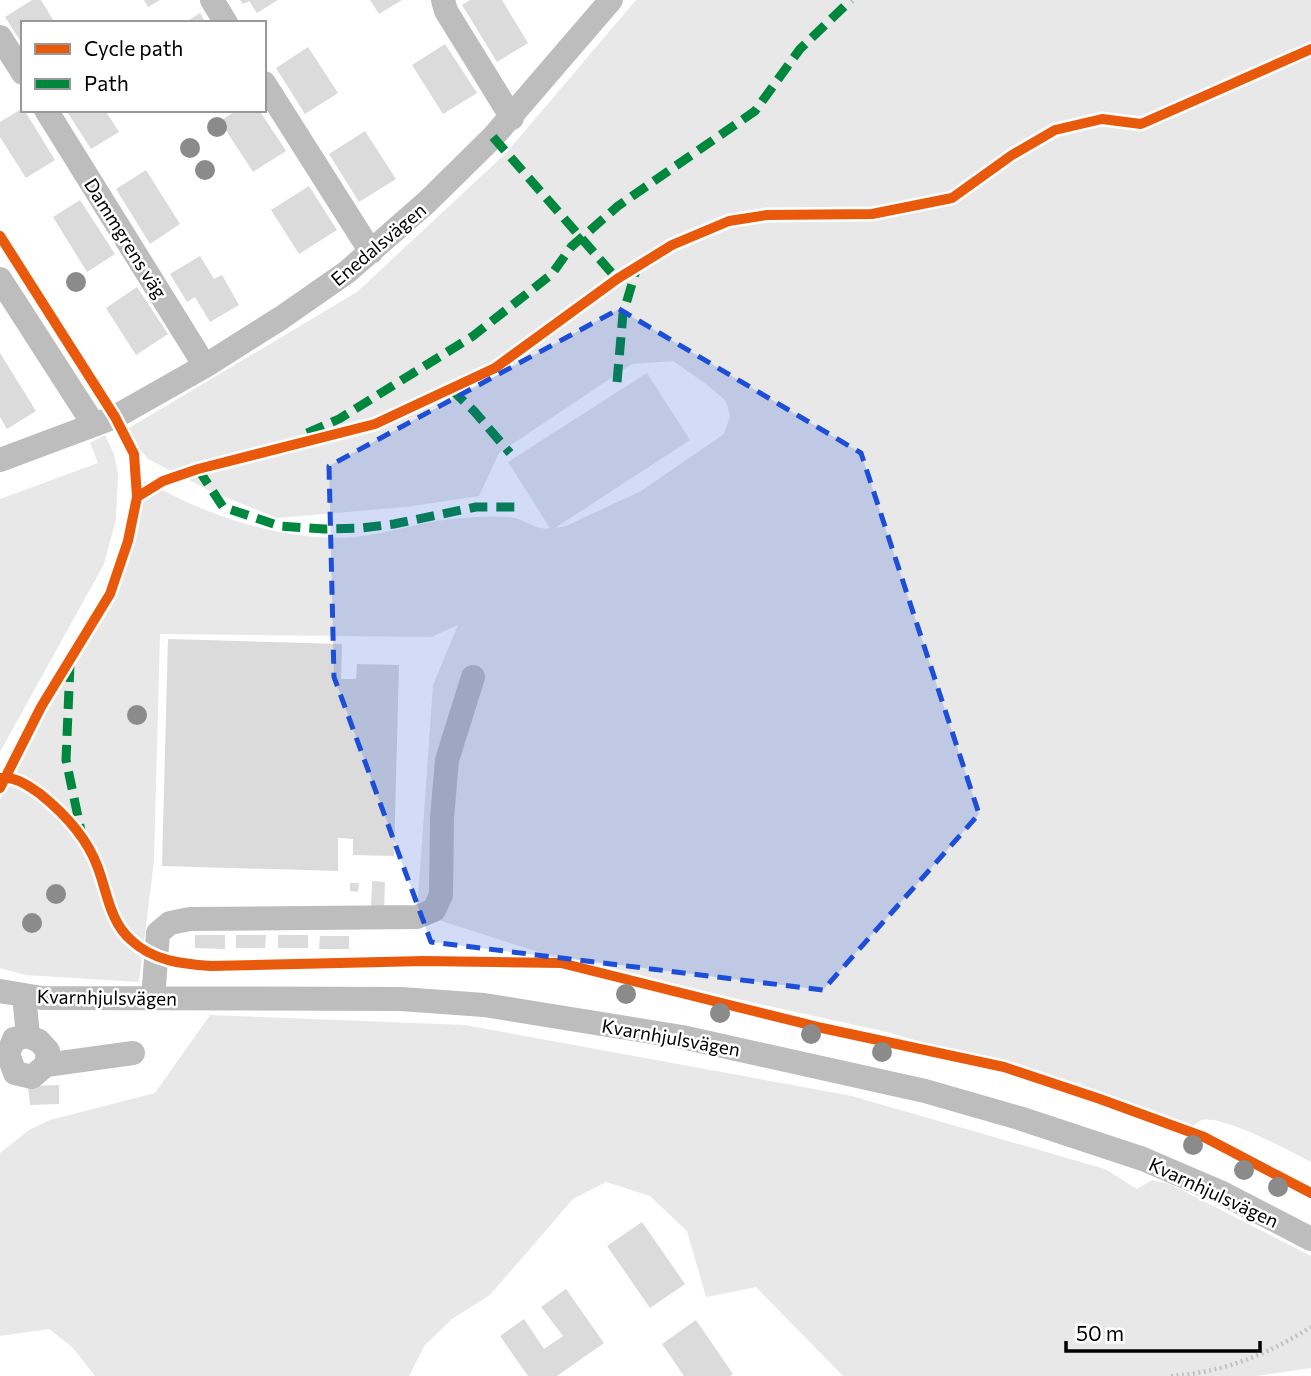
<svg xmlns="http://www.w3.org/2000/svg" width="1311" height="1376" viewBox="0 0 1311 1376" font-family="Commissioner,sans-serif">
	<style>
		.green { fill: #e8e8e8 }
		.building { fill: #dbdbdb }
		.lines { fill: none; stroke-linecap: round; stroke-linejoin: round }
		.path { stroke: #c2c2c2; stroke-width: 4.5; stroke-dasharray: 2 3.5; stroke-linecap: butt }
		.minor { stroke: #bdbdbd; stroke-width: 24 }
		.quiet { stroke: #00873e; stroke-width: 9; stroke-dasharray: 18 9; stroke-linecap: butt }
		.cycleway-casing { stroke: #fff; stroke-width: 15 }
		.cycleway { stroke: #e8590c; stroke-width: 10 }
		.tree { fill: #8b8b8b }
		.marked { fill: #1d4ed8; fill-opacity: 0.2; stroke: #1d4ed8; stroke-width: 5; stroke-dasharray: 14 9; stroke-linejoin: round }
		.labels { text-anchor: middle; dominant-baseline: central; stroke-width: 5; stroke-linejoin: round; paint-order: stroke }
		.street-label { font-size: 19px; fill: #000; stroke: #fff }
	</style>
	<rect width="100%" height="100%" fill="#fff"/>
	<path class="green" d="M 636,0 L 1311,0 L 1311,1162 C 1290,1151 1223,1115 1202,1120 C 1196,1122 1193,1127 1190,1131 L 1093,1096 L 1080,1083 L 1059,1082 L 887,1032 L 660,982 L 532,950 L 417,913 L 433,685 L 458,625 L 431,637 L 160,634 L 154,861 L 139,982 L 25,975 L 0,968 L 0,800 L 15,763 L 116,585 L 130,541 L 136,484 L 147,481 C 204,516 289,543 356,537 C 391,533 426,520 462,518 C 478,517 499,515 515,518 C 527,521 538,531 550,528 L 508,462 L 647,373 L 690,440 L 555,528 L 566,526 L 641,491 L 724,434 L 730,416 L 726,401 L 706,384 L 673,361 L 632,364 L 499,453 L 479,496 L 406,507 L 277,518 L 210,491 L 148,459 L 137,446 L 129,428 L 357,292 L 506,153 Z
		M 105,435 L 114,454 L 118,474 L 116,519 L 104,564 L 0,752 L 0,499 L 98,463 L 90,443 Z
		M 210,1015 L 465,1025 L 852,1096 L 1105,1169 L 1137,1189 L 1152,1180 L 1170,1184 L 1311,1256 L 1311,1368 L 1256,1376 L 843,1376 L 756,1287 L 706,1297 L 687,1231 L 650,1196 L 606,1182 L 573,1199 L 490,1295 L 452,1319 L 425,1345 L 409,1376 L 95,1376 L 72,1347 L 49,1329 L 0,1336 L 0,1153 L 29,1130 L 50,1120 L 155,1093 Z"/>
	<path class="building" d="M 32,0 L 41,0 L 55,23 L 23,23 L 23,45 L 5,17 Z
		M 144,0 L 160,0 L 148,7 Z
		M 240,0 L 278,0 L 257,13 L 249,1 L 243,4 Z
		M 370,0 L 402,0 L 379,14 Z
		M 470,0 L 502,0 L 528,43 L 497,62 L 462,5 Z
		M 200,13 L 206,23 L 184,23 Z
		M 445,44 L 477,93 L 443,114 L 412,65 Z
		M 308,47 L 338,93 L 305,114 L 276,68 Z
		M 23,108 L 55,160 L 26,178 L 0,137 L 0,122 Z
		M 66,110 L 105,110 L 119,132 L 91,149 Z
		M 237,110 L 259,110 L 286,151 L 253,172 L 220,121 Z
		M 365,131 L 396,179 L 359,202 L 329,154 Z
		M 146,170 L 180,224 L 150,244 L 116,189 Z
		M 309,186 L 337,230 L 299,254 L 271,210 Z
		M 80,200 L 115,254 L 87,272 L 53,217 Z
		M 200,256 L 214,279 L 222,275 L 239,305 L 210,322 L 195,297 L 187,302 L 170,274 Z
		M 137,287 L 168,334 L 136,355 L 106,308 Z
		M 0,353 L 36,411 L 7,429 L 0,417 Z
		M 168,639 L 342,644 L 341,679 L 356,679 L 357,664 L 399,665 L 394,856 L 353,855 L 353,839 L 338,838 L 338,871 L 162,866 Z
		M 372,881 L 385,882 L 384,912 L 371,911 Z
		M 350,883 L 359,883 L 358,892 L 350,891 Z
		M 195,935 L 225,935 L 225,949 L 195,948 Z
		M 236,935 L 266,935 L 265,948 L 236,948 Z
		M 278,935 L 308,935 L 308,948 L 278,948 Z
		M 320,936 L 349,936 L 349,949 L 319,949 Z
		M 59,1085 L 59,1104 L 30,1105 L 28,1086 Z
		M 642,1222 L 685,1284 L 650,1308 L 607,1246 Z
		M 566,1289 L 604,1343 L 557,1376 L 528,1376 L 500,1336 L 524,1319 L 544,1349 L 563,1336 L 541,1307 Z
		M 696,1320 L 733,1374 L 730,1376 L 684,1376 L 662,1344 Z"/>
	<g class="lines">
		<path class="path" d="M 1171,1376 C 1221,1373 1269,1354 1311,1327"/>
		<path class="minor" d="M 212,0 L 226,23
			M 443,0 L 446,11 L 512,118
			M 0,37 L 23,73
			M 264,83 L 371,252
			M 46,110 L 205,366
			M 0,279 L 94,425
			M 0,460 L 115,417 L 205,366 L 281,318 L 347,272 L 428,201 L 493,137 L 611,0
			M 0,991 L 42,998 L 401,999 L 484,1005 L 682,1037 L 925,1091 L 1019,1118 L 1143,1159 L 1220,1192 L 1311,1239
			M 24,995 L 28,1036 L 14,1039 L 8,1054 L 15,1073 L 32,1077 L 46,1065 L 48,1051 L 39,1041 L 28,1036
			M 153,999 L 158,933 L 170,923 L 190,919 L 417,917 L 434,910 L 441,895 L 442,818 L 447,760 L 473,677
			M 46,1065 L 133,1053"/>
		<path class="quiet" d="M 493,137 L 617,279
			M 617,382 L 623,314 L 637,267
			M 451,389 L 474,411 L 510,453
			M 307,433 L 339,419 L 473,336 L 552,274 L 571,247 L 618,206 L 755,111 L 800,49 L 851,0
			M 198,469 L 223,507 L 280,526 L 324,529 L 362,528 L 394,524 L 476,507 L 521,507
			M 70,664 L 66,760 L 81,831"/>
		<defs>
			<path id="cycleway" d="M 0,236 L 115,417 L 134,454 L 137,497 L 128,541 L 110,594 L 41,707 L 0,788
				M 137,497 L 163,481 L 198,469 L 375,424 L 495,368 L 617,279 L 672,245 L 729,221 L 767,215 L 872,214 L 952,198 L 1012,155 L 1055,130 L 1102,119 L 1141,124 L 1311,49
				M 0,778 C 15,776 27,785 39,793 C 64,813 87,837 98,868 C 107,892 110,922 131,940 C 153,961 182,964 211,966 L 424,961 L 561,963 L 822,1028 L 1004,1067 L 1100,1099 L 1204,1137 L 1311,1193"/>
		</defs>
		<use href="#cycleway" class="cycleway-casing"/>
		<use href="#cycleway" class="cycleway"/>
	</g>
	<g class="tree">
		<circle cx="217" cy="127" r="10"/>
		<circle cx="190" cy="148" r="10"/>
		<circle cx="205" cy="170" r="10"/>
		<circle cx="76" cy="282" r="10"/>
		<circle cx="137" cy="715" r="10"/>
		<circle cx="56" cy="894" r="10"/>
		<circle cx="32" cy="923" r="10"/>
		<circle cx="626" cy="994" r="10"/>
		<circle cx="720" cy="1013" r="10"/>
		<circle cx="811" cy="1034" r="10"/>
		<circle cx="882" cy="1052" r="10"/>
		<circle cx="1193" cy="1145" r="10"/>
		<circle cx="1244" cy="1170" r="10"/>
		<circle cx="1278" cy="1187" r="10"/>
	</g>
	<path class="marked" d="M 619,309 L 861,453 L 979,814 L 823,990 L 431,942 L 334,677 L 329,466 Z"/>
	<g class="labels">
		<g class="street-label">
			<text transform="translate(126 238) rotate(58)">Dammgrens väg</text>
			<text transform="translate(378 244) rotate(-40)">Enedalsvägen</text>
			<text transform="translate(107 997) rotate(1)">Kvarnhjulsvägen</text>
			<text transform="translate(671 1037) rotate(10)">Kvarnhjulsvägen</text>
			<text transform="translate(1214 1192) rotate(25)">Kvarnhjulsvägen</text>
		</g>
	</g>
	<rect x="21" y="21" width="245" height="91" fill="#ffffff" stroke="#999999" stroke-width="2"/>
	<rect x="35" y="44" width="35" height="10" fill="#e8590c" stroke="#999999" stroke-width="2"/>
	<text x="84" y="56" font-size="21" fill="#000000">Cycle path</text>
	<rect x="35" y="79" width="35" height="10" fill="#00873e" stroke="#999999" stroke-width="2"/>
	<text x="84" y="91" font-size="21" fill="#000000">Path</text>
	<path d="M1066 1341v10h194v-10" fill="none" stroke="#000000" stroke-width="3.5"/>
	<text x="1076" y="1341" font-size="21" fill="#000000" stroke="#ffffff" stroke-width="5" paint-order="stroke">50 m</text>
</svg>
